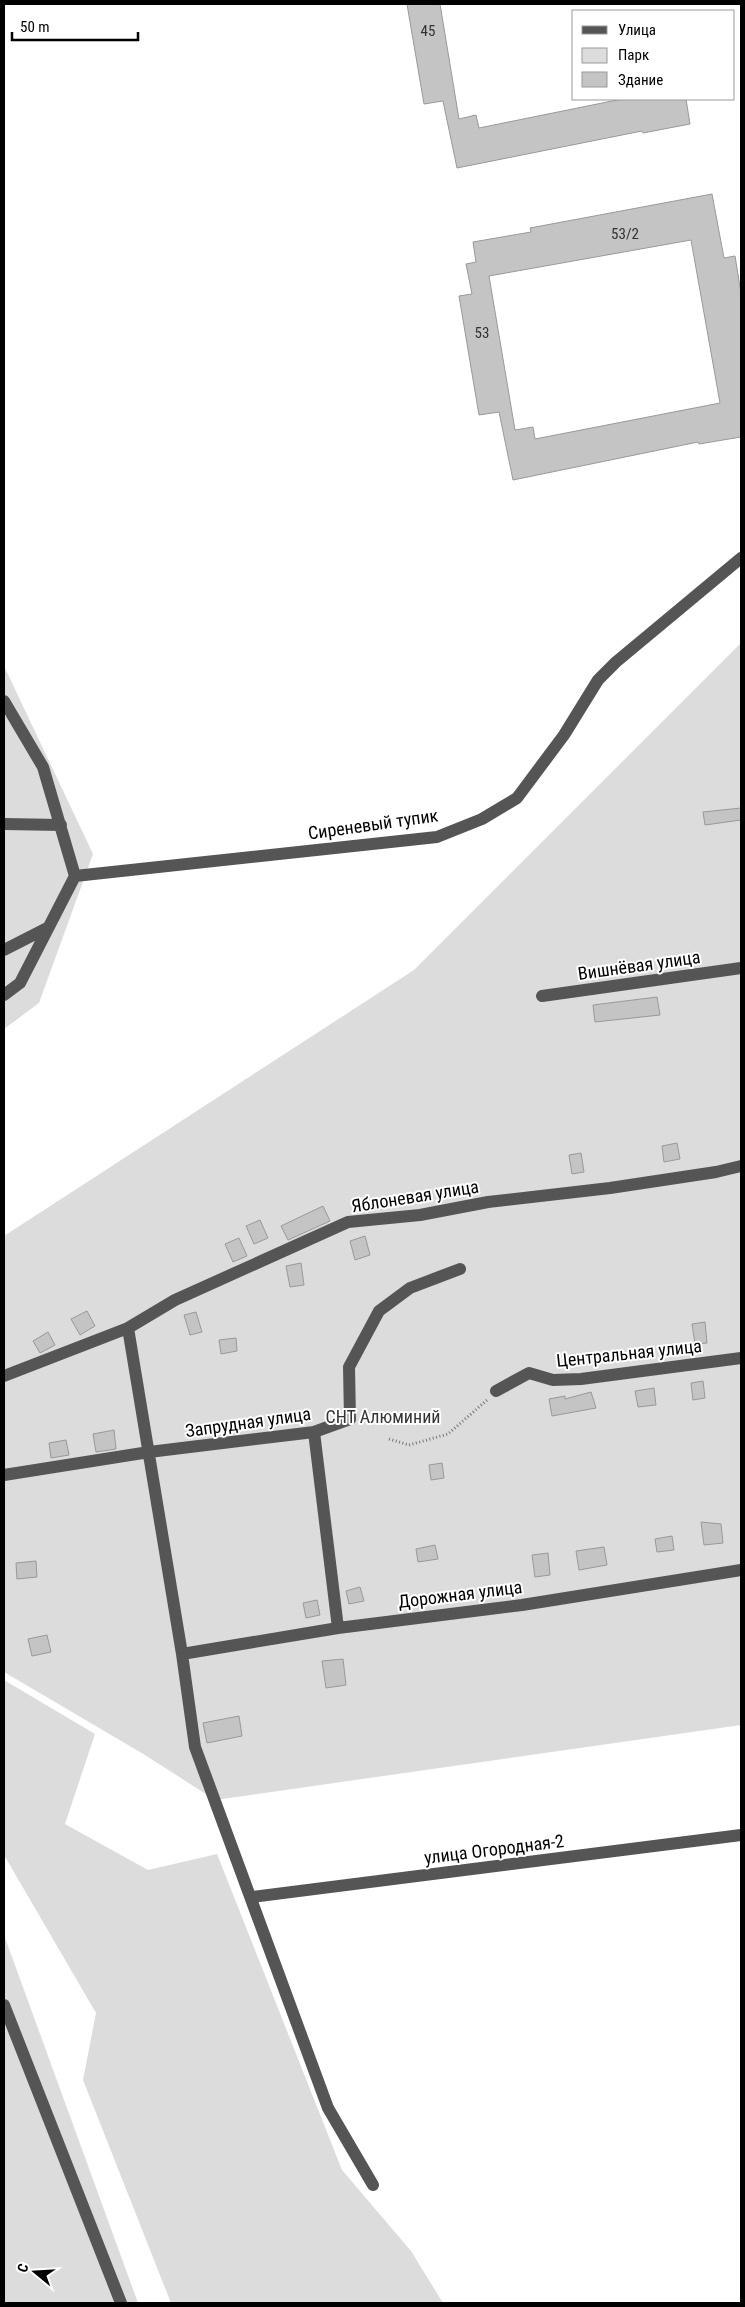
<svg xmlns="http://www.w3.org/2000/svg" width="745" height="2307" viewBox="0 0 745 2307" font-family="'Roboto Condensed',sans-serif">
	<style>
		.green { fill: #dcdcdc }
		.building { fill: #c4c4c4; stroke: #999; fill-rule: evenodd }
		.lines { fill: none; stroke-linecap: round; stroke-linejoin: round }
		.path { stroke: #777; stroke-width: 3; stroke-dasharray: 1 2.5; stroke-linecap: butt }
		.minor { stroke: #555; stroke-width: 12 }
		.labels { text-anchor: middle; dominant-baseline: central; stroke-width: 4; stroke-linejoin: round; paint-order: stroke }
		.number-label { font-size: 15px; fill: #313131 }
		.street-label { font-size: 18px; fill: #000; stroke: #fff }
		.park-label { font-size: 18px; fill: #333; stroke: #fff }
	</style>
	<rect width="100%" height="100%" fill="#fff"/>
	<path class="green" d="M 741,643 L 741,1725 L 215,1800 L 145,1755 L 4,1672 L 4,1236 L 414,970 Z
		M 4,666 L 93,854 L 39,1003 L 4,1029 Z
		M 4,1680 L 95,1734 L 65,1824 L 148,1870 L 217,1854 L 342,2170 L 411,2251 L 443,2303 L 171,2303 L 83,2080 L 96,2013 L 4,1855 Z
		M 4,1935 L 138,2303 L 4,2303 Z"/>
	<path class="building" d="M 407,4 L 440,4 L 459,119 L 476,115 L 479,128 L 622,99 L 686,99 L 690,124 L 643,133 L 642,131 L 457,168 L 443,101 L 424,104 Z
		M 712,194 L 724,258 L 735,256 L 741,293 L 741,437 L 699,444 L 698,442 L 513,480 L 499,412 L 479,415 L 459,296 L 472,294 L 466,264 L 476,262 L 473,242 L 531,232 L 530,228 ZM 691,240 L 720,403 L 535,439 L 533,427 L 515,430 L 489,276 Z
		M 741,808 L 741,820 L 705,825 L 703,812 Z
		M 657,997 L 660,1015 L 595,1022 L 593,1005 Z
		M 677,1143 L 680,1159 L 664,1162 L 662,1146 Z
		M 581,1153 L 584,1172 L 572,1174 L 569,1155 Z
		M 323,1206 L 330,1221 L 288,1240 L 281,1226 Z
		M 260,1220 L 268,1238 L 254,1244 L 246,1226 Z
		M 365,1236 L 370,1255 L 355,1260 L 350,1241 Z
		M 239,1238 L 247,1256 L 233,1262 L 225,1244 Z
		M 301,1263 L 304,1285 L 290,1287 L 286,1266 Z
		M 87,1311 L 95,1326 L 80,1335 L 71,1319 Z
		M 196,1312 L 202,1332 L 190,1335 L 184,1315 Z
		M 705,1322 L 707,1343 L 695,1344 L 692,1324 Z
		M 48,1332 L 55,1345 L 40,1353 L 33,1341 Z
		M 236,1338 L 237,1351 L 221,1354 L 219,1340 Z
		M 703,1381 L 705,1398 L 693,1400 L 691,1383 Z
		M 654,1388 L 656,1405 L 638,1407 L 635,1391 Z
		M 591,1392 L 596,1408 L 552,1416 L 549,1399 L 565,1396 L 565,1399 Z
		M 114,1430 L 116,1449 L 96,1452 L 93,1434 Z
		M 66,1440 L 69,1455 L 51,1458 L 49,1443 Z
		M 442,1463 L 444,1478 L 431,1480 L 429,1465 Z
		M 701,1522 L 721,1524 L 723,1543 L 704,1545 Z
		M 672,1536 L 674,1550 L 657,1552 L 655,1539 Z
		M 435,1545 L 438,1559 L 418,1562 L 416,1549 Z
		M 604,1547 L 607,1565 L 579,1570 L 576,1551 Z
		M 548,1553 L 550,1575 L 535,1577 L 532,1555 Z
		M 36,1561 L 37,1577 L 17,1579 L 16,1563 Z
		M 360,1587 L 364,1601 L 349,1604 L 346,1591 Z
		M 317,1600 L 320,1615 L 306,1618 L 303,1603 Z
		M 47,1635 L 51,1652 L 32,1656 L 28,1639 Z
		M 343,1659 L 346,1685 L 326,1688 L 322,1661 Z
		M 239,1716 L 242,1736 L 207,1743 L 203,1723 Z"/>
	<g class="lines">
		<path class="path" d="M 389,1439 L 409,1445 L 448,1434 L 487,1400"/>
		<path class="minor" d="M 4,701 L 43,767 L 75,876 L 20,983 L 4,995
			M 4,824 L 61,825
			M 75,876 L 437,837 L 482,819 L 517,798 L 564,735 L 598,680 L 616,662 L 741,558
			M 4,950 L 49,927
			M 542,996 L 741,968
			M 128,1328 L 182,1654 L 195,1747 L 328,2108 L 373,2185
			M 4,1376 L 128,1328 L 175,1300 L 348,1222 L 420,1215 L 488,1202 L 610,1188 L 716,1172 L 741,1166
			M 496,1391 L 529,1373 L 553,1380 L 581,1379 L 741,1358
			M 314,1432 L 338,1628
			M 4,1475 L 149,1452 L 314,1432 L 350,1419 L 349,1367 L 379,1311 L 410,1288 L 460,1269
			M 182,1654 L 338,1628 L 522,1605 L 741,1570
			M 252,1897 L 741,1835
			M 4,2005 L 121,2303"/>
	</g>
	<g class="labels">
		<g class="number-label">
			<text x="428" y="31">45</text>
			<text x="625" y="234">53/2</text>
			<text x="482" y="333">53</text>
		</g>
		<g class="street-label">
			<text transform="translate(373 824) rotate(-8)">Сиреневый тупик</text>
			<text transform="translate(639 965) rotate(-8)">Вишнёвая улица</text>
			<text transform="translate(415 1196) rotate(-9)">Яблоневая улица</text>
			<text transform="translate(629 1353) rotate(-6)">Центральная улица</text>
			<text transform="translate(248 1422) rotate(-8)">Запрудная улица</text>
			<text transform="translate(460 1594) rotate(-7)">Дорожная улица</text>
			<text transform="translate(494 1849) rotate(-7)">улица Огородная-2</text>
		</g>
		<g class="park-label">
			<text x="383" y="1416">СНТ Алюминий</text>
		</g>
	</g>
	<rect width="745" height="2307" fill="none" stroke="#000000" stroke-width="10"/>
	<rect x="572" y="10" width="162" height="90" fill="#ffffff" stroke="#999999"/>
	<rect x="582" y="26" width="25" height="8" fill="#555555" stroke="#999999"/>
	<text x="618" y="35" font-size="15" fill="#000000">Улица</text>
	<rect x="582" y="48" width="25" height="15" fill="#dcdcdc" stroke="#999999"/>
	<text x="618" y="60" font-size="15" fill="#000000">Парк</text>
	<rect x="582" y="72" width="25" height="15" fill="#c4c4c4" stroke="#999999"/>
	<text x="618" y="85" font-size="15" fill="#000000">Здание</text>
	<g transform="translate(35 2272) rotate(288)" stroke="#ffffff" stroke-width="4" paint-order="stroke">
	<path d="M0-4L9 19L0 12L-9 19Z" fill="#000000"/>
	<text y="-8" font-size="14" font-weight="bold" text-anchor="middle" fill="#000000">С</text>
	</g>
	<path d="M12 32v8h126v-8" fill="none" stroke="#000000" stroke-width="2.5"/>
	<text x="20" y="32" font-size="15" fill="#000000" stroke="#ffffff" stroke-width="4" paint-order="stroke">50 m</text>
</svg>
